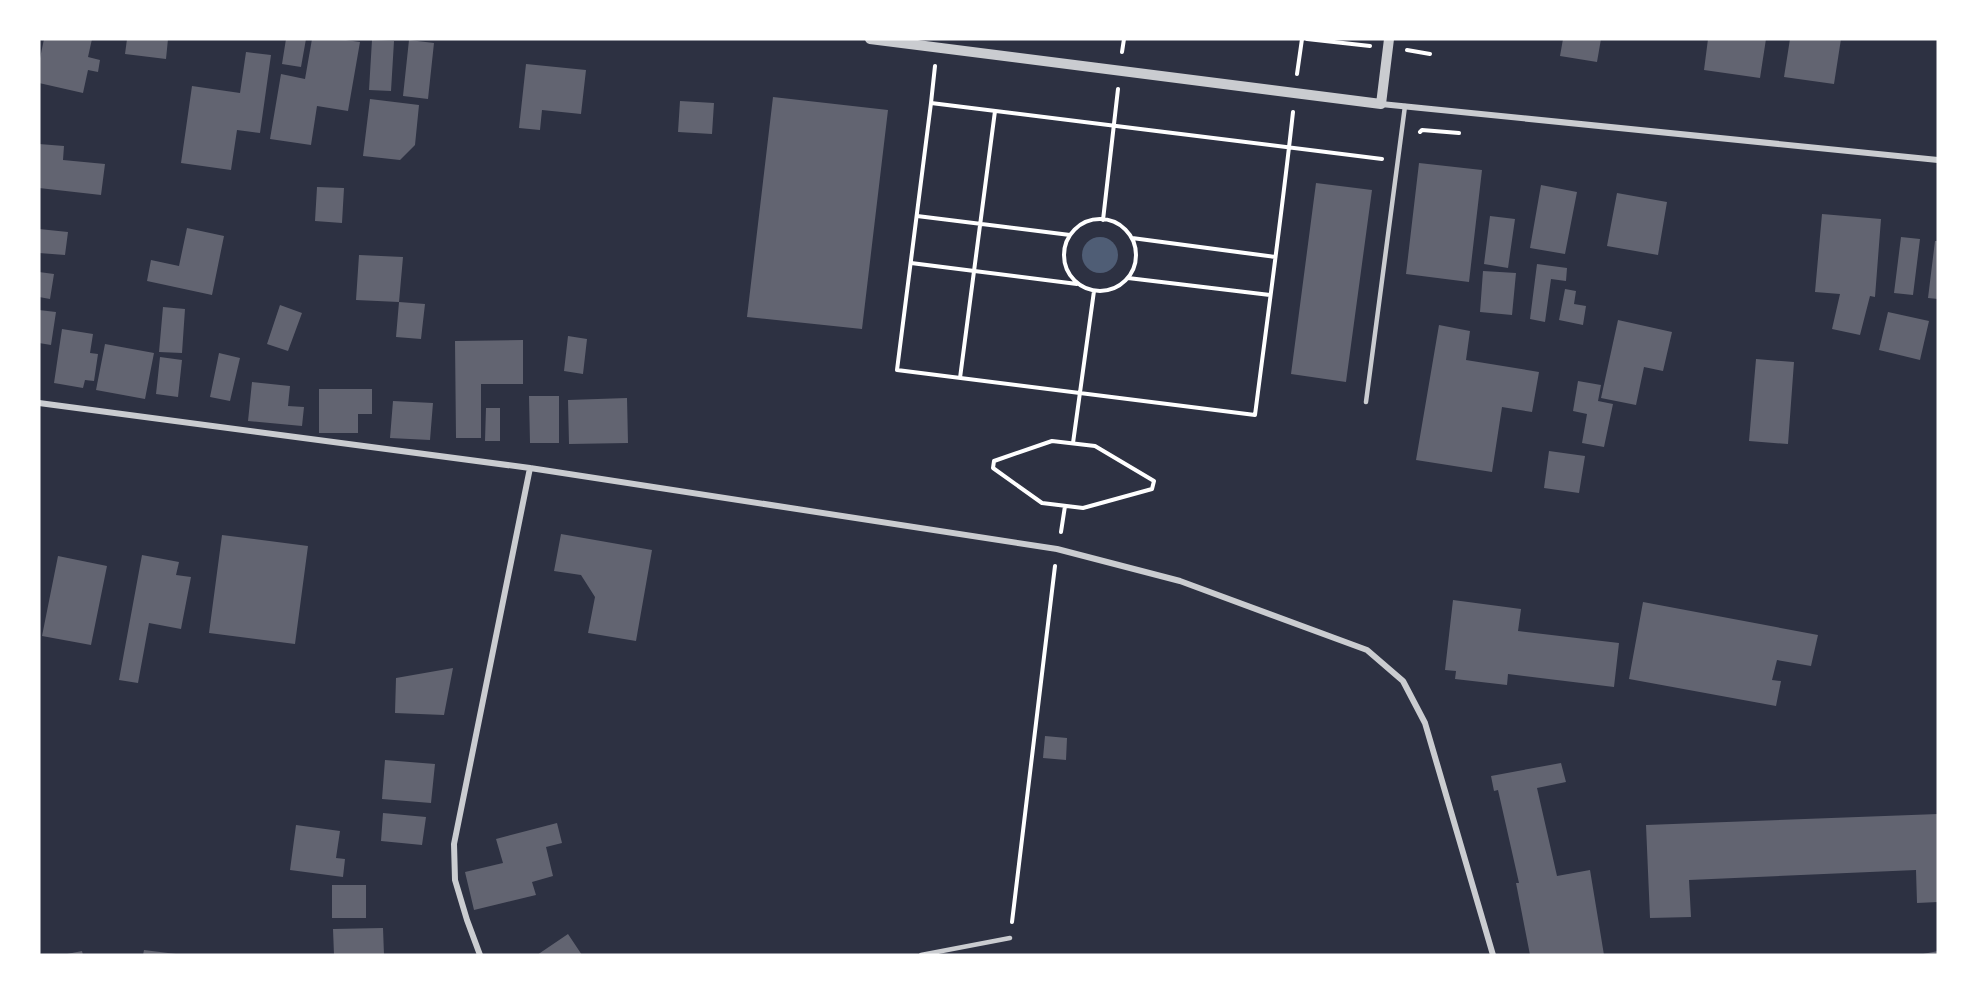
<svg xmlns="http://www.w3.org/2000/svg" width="1977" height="994" viewBox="0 0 1977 994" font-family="'Fira Sans Condensed',sans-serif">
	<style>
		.water { fill: #4f5d75 }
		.building { fill: #626471 }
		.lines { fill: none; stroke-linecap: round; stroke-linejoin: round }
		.path { stroke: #fff; stroke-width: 4 }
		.service { stroke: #caccd0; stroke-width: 4.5 }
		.minor { stroke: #caccd0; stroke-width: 6 }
		.tertiary { stroke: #caccd0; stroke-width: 10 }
	</style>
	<rect width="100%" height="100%" fill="#2d3142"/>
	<path class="water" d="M1082 255a18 18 0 1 1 36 0a18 18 0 1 1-36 0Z"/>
	<path class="building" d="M 44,39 L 92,39 L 88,57 L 100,60 L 98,72 L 88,70 L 83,93 L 39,83 L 39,63 Z
		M 127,39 L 168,39 L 166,59 L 125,54 Z
		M 286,39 L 306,39 L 301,67 L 282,64 Z
		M 312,39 L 339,39 L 360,42 L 348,111 L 317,106 L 311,145 L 270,139 L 281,74 L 305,79 Z
		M 1563,39 L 1601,39 L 1597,62 L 1560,56 Z
		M 1708,39 L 1766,39 L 1760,78 L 1704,70 Z
		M 1790,39 L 1841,39 L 1834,84 L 1784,77 Z
		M 372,40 L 394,41 L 391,91 L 369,90 Z
		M 409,40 L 434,43 L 428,99 L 403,96 Z
		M 246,52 L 271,55 L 260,133 L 237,130 L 231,170 L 181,163 L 192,86 L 240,93 Z
		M 526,64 L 586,70 L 581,114 L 542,110 L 540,130 L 519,128 Z
		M 773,97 L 888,110 L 862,329 L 747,317 Z
		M 370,99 L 419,105 L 415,145 L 400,160 L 363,156 Z
		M 680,101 L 714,103 L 712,134 L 678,132 Z
		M 39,144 L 64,146 L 63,160 L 105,164 L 101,195 L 39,188 Z
		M 1419,163 L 1482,170 L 1469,282 L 1406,274 Z
		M 1316,183 L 1372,190 L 1346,382 L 1291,374 Z
		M 1541,185 L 1577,192 L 1565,254 L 1530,248 Z
		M 317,187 L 344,188 L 342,223 L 315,221 Z
		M 1617,193 L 1667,202 L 1658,255 L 1607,246 Z
		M 1822,214 L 1881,219 L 1875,297 L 1870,296 L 1860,335 L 1832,329 L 1840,294 L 1815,292 Z
		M 1490,216 L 1515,219 L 1508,268 L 1484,264 Z
		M 187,228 L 224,236 L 212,295 L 147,281 L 151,260 L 179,266 Z
		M 39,229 L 68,232 L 65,255 L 39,253 Z
		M 1901,237 L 1920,239 L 1913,295 L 1894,293 Z
		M 1935,241 L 1938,241 L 1938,299 L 1928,298 Z
		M 359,255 L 403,257 L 399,302 L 356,300 Z
		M 1537,264 L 1567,268 L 1566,281 L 1551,279 L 1545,322 L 1530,319 Z
		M 1483,271 L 1516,273 L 1512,315 L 1480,312 Z
		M 39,272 L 54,274 L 50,299 L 39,297 Z
		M 1565,289 L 1576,291 L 1574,304 L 1586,306 L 1583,325 L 1559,320 Z
		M 399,302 L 425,304 L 421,339 L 396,337 Z
		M 280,305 L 302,313 L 288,351 L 267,344 Z
		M 163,307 L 185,309 L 182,353 L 159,352 Z
		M 39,310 L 56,312 L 51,345 L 39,343 Z
		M 1888,312 L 1929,321 L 1920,360 L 1879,350 Z
		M 1618,320 L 1672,332 L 1663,371 L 1644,367 L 1636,405 L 1601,398 Z
		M 1439,325 L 1470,331 L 1466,360 L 1539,372 L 1532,412 L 1502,407 L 1492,472 L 1416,460 Z
		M 62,329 L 93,334 L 90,353 L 98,354 L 94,381 L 85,380 L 83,388 L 54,383 Z
		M 568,336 L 587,339 L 583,374 L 564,371 Z
		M 523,340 L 523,384 L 481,384 L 481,438 L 456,438 L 455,341 Z
		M 105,344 L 154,353 L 145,399 L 96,390 Z
		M 219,353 L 240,358 L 230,401 L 210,397 Z
		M 160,357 L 182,360 L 178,397 L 156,394 Z
		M 1756,359 L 1794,362 L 1788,444 L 1749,441 Z
		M 1578,381 L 1601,385 L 1598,401 L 1613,404 L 1604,447 L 1582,443 L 1587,414 L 1573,411 Z
		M 252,382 L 290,386 L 288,406 L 304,407 L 302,426 L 248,421 Z
		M 319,389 L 372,389 L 372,414 L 358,414 L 358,433 L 319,433 Z
		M 529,396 L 559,396 L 559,443 L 530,443 Z
		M 627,398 L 628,443 L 569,444 L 568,400 Z
		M 393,401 L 433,403 L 430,440 L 390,438 Z
		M 486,408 L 500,408 L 500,441 L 485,441 Z
		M 1549,451 L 1585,456 L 1579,493 L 1544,488 Z
		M 561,534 L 652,550 L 636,641 L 588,633 L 595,597 L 581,575 L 554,571 Z
		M 222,535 L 308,546 L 295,644 L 209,633 Z
		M 142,555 L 179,562 L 176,575 L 191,577 L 181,629 L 149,623 L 138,683 L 119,680 Z
		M 58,556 L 107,566 L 91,645 L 42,636 Z
		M 1453,600 L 1521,609 L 1518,631 L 1619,643 L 1614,687 L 1508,674 L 1507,685 L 1455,679 L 1456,671 L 1445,670 Z
		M 1643,602 L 1818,635 L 1811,666 L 1777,660 L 1772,680 L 1781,681 L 1776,706 L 1629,679 Z
		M 453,668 L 444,715 L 395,713 L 396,678 Z
		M 1045,736 L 1067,738 L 1066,760 L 1043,758 Z
		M 385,760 L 435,764 L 431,803 L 382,799 Z
		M 1561,763 L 1566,782 L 1537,788 L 1557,876 L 1590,870 L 1604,955 L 1530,955 L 1516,883 L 1519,883 L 1498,790 L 1494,791 L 1491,776 Z
		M 383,813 L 426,817 L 422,845 L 381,841 Z
		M 1938,814 L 1938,902 L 1917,903 L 1916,870 L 1689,880 L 1691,917 L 1650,918 L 1646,825 Z
		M 557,823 L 562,843 L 546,847 L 553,876 L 532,882 L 536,895 L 474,910 L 465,872 L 503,863 L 496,839 Z
		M 296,825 L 340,831 L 336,858 L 345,859 L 343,877 L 290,870 Z
		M 332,885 L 366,885 L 366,918 L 332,918 Z
		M 383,928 L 384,955 L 334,955 L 333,929 Z
		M 568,934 L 582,955 L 537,955 Z
		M 144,950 L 176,954 L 176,955 L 143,955 Z
		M 82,951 L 83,955 L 67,955 L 67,954 Z
		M 1938,951 L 1938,955 L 1923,955 L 1923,954 Z"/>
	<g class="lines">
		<path class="path" d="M 1307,39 L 1370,46
			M 1407,50 L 1430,54
			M 1122,52 L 1124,39
			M 1297,74 L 1302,39
			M 931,103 L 935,66
			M 1293,112 C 1282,213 1268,314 1255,415 L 897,370 L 931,103 C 1081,121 1232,141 1382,159
			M 1420,132 L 1422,130 L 1459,133
			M 917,216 L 1070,235
			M1064 255a36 36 0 1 1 72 0a36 36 0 1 1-72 0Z
			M 1103,220 L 1118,89
			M 1132,238 L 1275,257
			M 911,263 L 1077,284
			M 1128,278 L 1270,295
			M 960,378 L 995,111
			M 1052,441 L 1095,446 L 1154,481 L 1152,489 L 1083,508 L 1042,503 L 993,468 L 994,461 Z
			M 1073,443 L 1094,291
			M 1061,532 L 1065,506
			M 1012,922 L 1055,566"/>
		<path class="service" d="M 1366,402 L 1405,106
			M 921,955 L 1010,938"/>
		<path class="minor" d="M 1381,104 L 1938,160
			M 39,403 L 530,468 L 1057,549 L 1180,581 L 1367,650 L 1403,681 L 1425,723 L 1493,955
			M 480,955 L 467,920 L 455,880 L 454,844 L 530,468"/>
		<path class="tertiary" d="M 870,39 L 1381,104 L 1389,39"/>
	</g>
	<rect width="1977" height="994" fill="none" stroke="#ffffff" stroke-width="81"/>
</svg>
